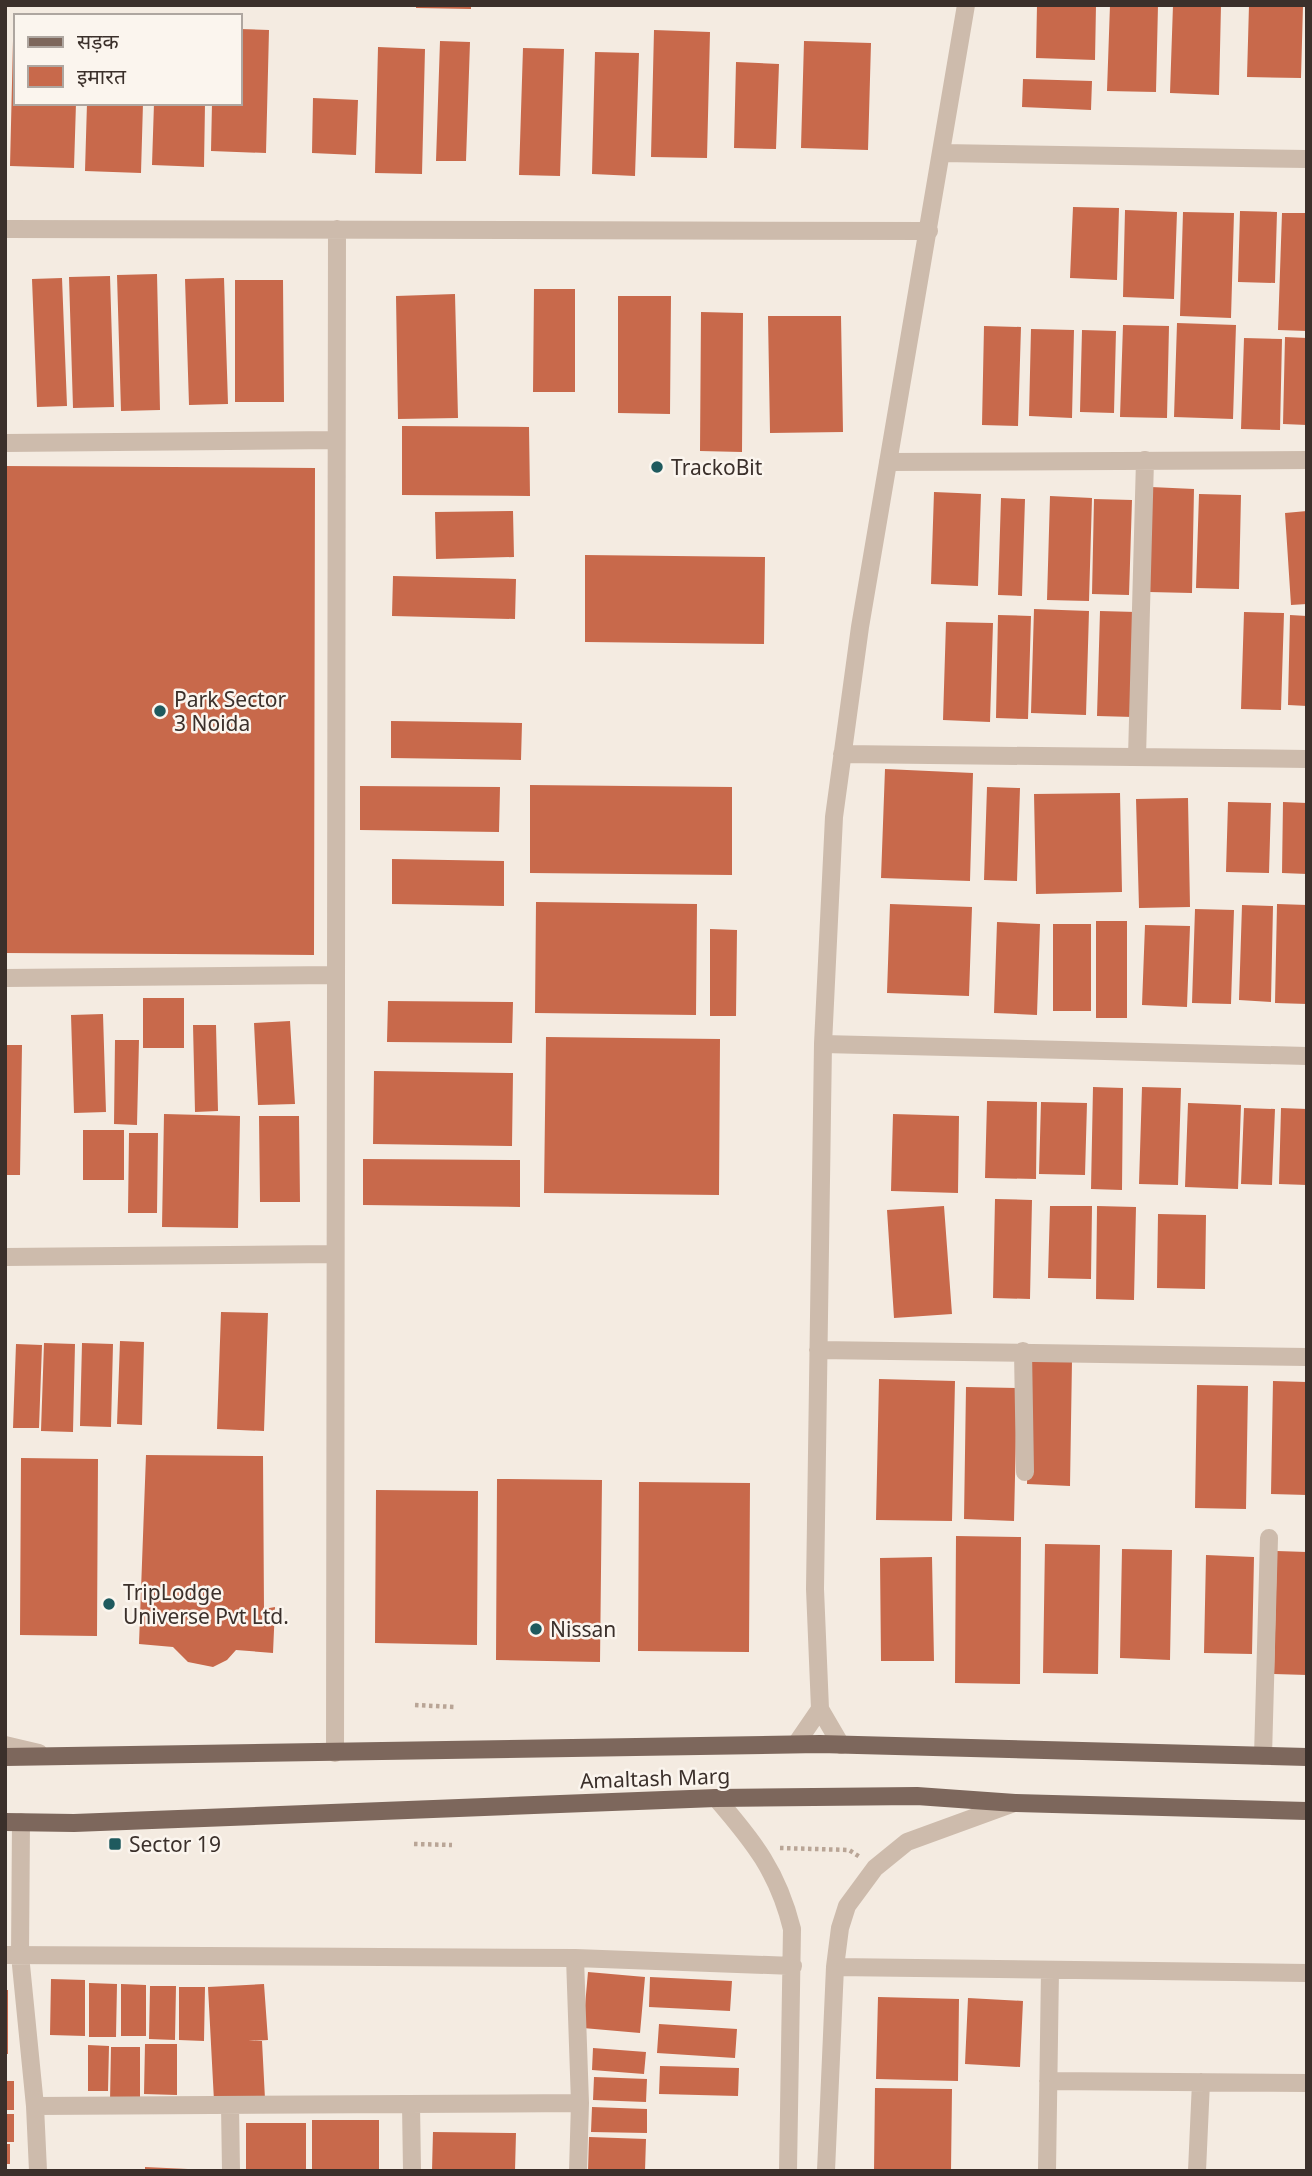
<svg xmlns="http://www.w3.org/2000/svg" width="1312" height="2176" viewBox="0 0 1312 2176" font-family="'Noto Sans','Noto Sans Devanagari',sans-serif">
	<style>
		.building { fill: #c8694b }
		.lines { fill: none; stroke-linecap: round; stroke-linejoin: round }
		.path { stroke: #b9a596; stroke-width: 4.5; stroke-dasharray: 3.5 3.5; stroke-linecap: butt }
		.minor { stroke: #cdbbac; stroke-width: 18 }
		.major { stroke: #7d675c; stroke-width: 18 }
		.poi-dot { fill: #1f5a5e; stroke: #fbf5ee; stroke-width: 2.5 }
		.labels { text-anchor: middle; dominant-baseline: central; stroke-width: 5; stroke-linejoin: round; paint-order: stroke }
		.poi-label { font-size: 21px; fill: #3b302b; stroke: #fbf5ee; text-anchor: start }
		.street-label { font-size: 21px; fill: #3b302b; stroke: #fbf5ee }
	</style>
	<rect width="100%" height="100%" fill="#f4ebe1"/>
	<path class="building" d="M 416,5 L 471,5 L 471,9 L 416,8 Z
		M 1037,5 L 1096,5 L 1095,60 L 1036,58 Z
		M 1110,5 L 1158,5 L 1156,92 L 1107,91 Z
		M 1173,5 L 1221,5 L 1219,95 L 1170,93 Z
		M 1249,5 L 1303,5 L 1301,78 L 1247,77 Z
		M 240,29 L 269,30 L 266,153 L 211,151 L 212,103 L 240,103 Z
		M 654,30 L 710,32 L 707,158 L 651,157 Z
		M 13,41 L 16,103 L 76,103 L 74,168 L 10,166 Z
		M 440,41 L 470,42 L 466,161 L 436,161 Z
		M 804,41 L 871,43 L 868,150 L 801,148 Z
		M 378,47 L 425,49 L 422,174 L 375,173 Z
		M 523,48 L 564,49 L 560,176 L 519,175 Z
		M 595,52 L 639,53 L 635,176 L 592,174 Z
		M 736,62 L 779,64 L 776,149 L 734,148 Z
		M 1023,79 L 1092,81 L 1091,110 L 1022,107 Z
		M 313,98 L 358,100 L 356,155 L 312,153 Z
		M 87,103 L 143,103 L 141,173 L 85,171 Z
		M 154,103 L 205,103 L 204,167 L 152,165 Z
		M 1073,207 L 1119,208 L 1117,280 L 1070,278 Z
		M 1125,210 L 1177,212 L 1174,299 L 1123,297 Z
		M 1240,211 L 1277,212 L 1275,283 L 1238,282 Z
		M 1183,212 L 1234,213 L 1231,318 L 1180,316 Z
		M 1282,213 L 1307,213 L 1307,331 L 1278,330 Z
		M 157,274 L 160,410 L 121,411 L 117,275 Z
		M 110,276 L 114,407 L 73,408 L 69,277 Z
		M 62,278 L 67,406 L 37,407 L 32,279 Z
		M 224,278 L 228,404 L 189,405 L 185,279 Z
		M 235,280 L 283,280 L 284,402 L 235,402 Z
		M 534,289 L 575,289 L 575,392 L 533,392 Z
		M 455,294 L 458,418 L 398,419 L 396,296 Z
		M 618,296 L 671,296 L 670,414 L 618,413 Z
		M 701,312 L 743,313 L 742,452 L 700,451 Z
		M 768,316 L 841,316 L 843,432 L 770,433 Z
		M 1177,323 L 1236,325 L 1233,419 L 1174,417 Z
		M 1123,325 L 1169,326 L 1167,418 L 1120,417 Z
		M 984,326 L 1021,327 L 1018,426 L 982,425 Z
		M 1031,329 L 1074,330 L 1072,418 L 1029,416 Z
		M 1082,330 L 1116,331 L 1114,413 L 1080,412 Z
		M 1285,337 L 1307,338 L 1307,425 L 1283,424 Z
		M 1244,338 L 1282,339 L 1280,430 L 1241,429 Z
		M 402,426 L 529,427 L 530,496 L 402,495 Z
		M 5,466 L 315,468 L 314,955 L 5,953 Z
		M 1151,487 L 1194,489 L 1192,593 L 1149,592 Z
		M 934,492 L 981,494 L 978,586 L 931,584 Z
		M 1199,494 L 1241,495 L 1239,589 L 1196,588 Z
		M 1050,496 L 1092,498 L 1089,601 L 1047,600 Z
		M 1001,498 L 1025,499 L 1022,596 L 998,595 Z
		M 1094,499 L 1132,500 L 1129,595 L 1092,594 Z
		M 513,511 L 514,557 L 436,559 L 435,512 Z
		M 1307,511 L 1307,604 L 1291,605 L 1285,513 Z
		M 585,555 L 765,557 L 764,644 L 585,642 Z
		M 393,576 L 516,579 L 515,619 L 392,616 Z
		M 1034,609 L 1089,611 L 1086,715 L 1031,713 Z
		M 1100,611 L 1136,612 L 1133,717 L 1097,716 Z
		M 1244,612 L 1284,613 L 1281,710 L 1241,709 Z
		M 998,615 L 1031,616 L 1028,719 L 996,718 Z
		M 1290,615 L 1307,616 L 1307,706 L 1288,705 Z
		M 946,622 L 993,623 L 990,722 L 943,720 Z
		M 391,721 L 522,723 L 521,760 L 391,758 Z
		M 885,769 L 973,773 L 970,881 L 881,878 Z
		M 530,785 L 732,787 L 732,875 L 530,873 Z
		M 360,786 L 500,787 L 499,832 L 360,830 Z
		M 987,787 L 1020,788 L 1017,881 L 984,880 Z
		M 1120,793 L 1122,892 L 1036,894 L 1034,794 Z
		M 1188,798 L 1190,907 L 1139,908 L 1136,799 Z
		M 1228,802 L 1271,803 L 1269,873 L 1226,872 Z
		M 1283,802 L 1307,803 L 1307,874 L 1282,873 Z
		M 392,859 L 504,861 L 504,906 L 392,904 Z
		M 536,902 L 697,904 L 696,1015 L 535,1013 Z
		M 890,904 L 972,907 L 969,996 L 887,993 Z
		M 1277,904 L 1307,905 L 1307,1004 L 1275,1003 Z
		M 1242,905 L 1273,906 L 1271,1002 L 1239,1000 Z
		M 1195,909 L 1234,910 L 1231,1004 L 1192,1003 Z
		M 1096,921 L 1127,921 L 1127,1018 L 1096,1018 Z
		M 997,922 L 1040,924 L 1037,1015 L 994,1013 Z
		M 1053,924 L 1091,924 L 1091,1011 L 1053,1011 Z
		M 1145,925 L 1190,926 L 1187,1007 L 1142,1005 Z
		M 710,929 L 737,930 L 736,1016 L 710,1016 Z
		M 143,998 L 184,998 L 184,1048 L 143,1048 Z
		M 388,1001 L 513,1002 L 512,1043 L 387,1042 Z
		M 103,1014 L 106,1112 L 74,1113 L 71,1015 Z
		M 290,1021 L 295,1104 L 258,1105 L 254,1023 Z
		M 193,1025 L 216,1025 L 218,1111 L 195,1112 Z
		M 546,1037 L 720,1039 L 719,1195 L 544,1193 Z
		M 115,1040 L 139,1040 L 137,1125 L 114,1124 Z
		M 5,1045 L 22,1045 L 20,1175 L 5,1175 Z
		M 374,1071 L 513,1073 L 512,1146 L 373,1144 Z
		M 1093,1087 L 1123,1088 L 1122,1190 L 1091,1189 Z
		M 1142,1087 L 1181,1088 L 1178,1185 L 1139,1184 Z
		M 987,1101 L 1037,1102 L 1036,1179 L 985,1178 Z
		M 1041,1102 L 1087,1103 L 1085,1175 L 1039,1174 Z
		M 1188,1103 L 1241,1105 L 1238,1189 L 1185,1187 Z
		M 1244,1108 L 1275,1109 L 1272,1185 L 1241,1184 Z
		M 1281,1108 L 1307,1109 L 1307,1185 L 1279,1184 Z
		M 164,1114 L 240,1116 L 238,1228 L 162,1227 Z
		M 893,1114 L 959,1116 L 958,1193 L 891,1191 Z
		M 259,1116 L 299,1116 L 300,1202 L 260,1202 Z
		M 83,1130 L 124,1130 L 124,1180 L 83,1180 Z
		M 129,1133 L 158,1133 L 157,1213 L 128,1213 Z
		M 363,1159 L 520,1160 L 520,1207 L 363,1205 Z
		M 995,1199 L 1032,1200 L 1030,1299 L 993,1298 Z
		M 944,1206 L 952,1314 L 894,1318 L 887,1210 Z
		M 1050,1206 L 1092,1206 L 1091,1279 L 1048,1278 Z
		M 1097,1206 L 1136,1207 L 1134,1300 L 1096,1299 Z
		M 1158,1214 L 1206,1215 L 1205,1289 L 1157,1288 Z
		M 221,1312 L 268,1313 L 264,1431 L 217,1429 Z
		M 120,1341 L 144,1342 L 142,1425 L 117,1424 Z
		M 44,1343 L 75,1344 L 73,1432 L 41,1431 Z
		M 82,1343 L 113,1344 L 111,1427 L 80,1426 Z
		M 16,1344 L 42,1345 L 39,1428 L 13,1428 Z
		M 1029,1359 L 1072,1360 L 1070,1486 L 1027,1484 Z
		M 879,1379 L 955,1381 L 952,1521 L 876,1520 Z
		M 1273,1381 L 1307,1382 L 1307,1495 L 1271,1494 Z
		M 1197,1385 L 1248,1386 L 1246,1509 L 1195,1508 Z
		M 966,1387 L 1017,1388 L 1014,1521 L 964,1519 Z
		M 146,1455 L 263,1456 L 264,1609 L 275,1607 L 273,1653 L 236,1650 L 227,1660 L 213,1667 L 188,1662 L 173,1647 L 139,1644 Z
		M 21,1458 L 98,1459 L 97,1636 L 20,1635 Z
		M 497,1479 L 602,1480 L 600,1662 L 496,1660 Z
		M 639,1482 L 750,1483 L 749,1652 L 638,1651 Z
		M 376,1490 L 478,1491 L 477,1645 L 375,1643 Z
		M 956,1536 L 1021,1537 L 1020,1684 L 955,1683 Z
		M 1045,1544 L 1100,1545 L 1098,1674 L 1043,1673 Z
		M 1122,1549 L 1172,1550 L 1170,1660 L 1120,1658 Z
		M 1277,1551 L 1307,1552 L 1307,1675 L 1274,1674 Z
		M 1206,1555 L 1254,1557 L 1252,1654 L 1204,1653 Z
		M 932,1557 L 934,1661 L 881,1661 L 880,1558 Z
		M 588,1972 L 645,1977 L 640,2033 L 583,2028 Z
		M 650,1977 L 732,1981 L 730,2011 L 649,2007 Z
		M 51,1979 L 85,1980 L 85,2036 L 50,2035 Z
		M 89,1983 L 117,1984 L 116,2037 L 89,2037 Z
		M 121,1984 L 146,1985 L 146,2036 L 121,2036 Z
		M 264,1984 L 268,2040 L 248,2041 L 262,2041 L 265,2099 L 214,2101 L 208,1987 Z
		M 150,1986 L 176,1986 L 175,2040 L 149,2039 Z
		M 179,1987 L 205,1987 L 204,2041 L 179,2040 Z
		M 5,1990 L 8,1990 L 8,2054 L 5,2054 Z
		M 878,1997 L 959,1999 L 958,2081 L 876,2079 Z
		M 968,1998 L 1023,2001 L 1020,2067 L 965,2064 Z
		M 659,2024 L 737,2029 L 735,2058 L 657,2053 Z
		M 145,2044 L 177,2044 L 177,2095 L 144,2094 Z
		M 88,2045 L 109,2046 L 108,2091 L 88,2091 Z
		M 111,2047 L 140,2047 L 140,2102 L 110,2102 Z
		M 593,2048 L 646,2052 L 644,2074 L 592,2070 Z
		M 660,2066 L 739,2068 L 738,2096 L 659,2094 Z
		M 594,2077 L 647,2079 L 646,2102 L 593,2100 Z
		M 5,2081 L 14,2081 L 14,2110 L 5,2110 Z
		M 875,2088 L 952,2089 L 951,2171 L 874,2171 Z
		M 592,2107 L 647,2109 L 647,2133 L 591,2132 Z
		M 5,2114 L 14,2114 L 14,2142 L 5,2142 Z
		M 312,2120 L 379,2120 L 379,2171 L 312,2171 Z
		M 246,2123 L 306,2123 L 306,2171 L 246,2171 Z
		M 433,2132 L 516,2133 L 515,2171 L 432,2171 Z
		M 589,2137 L 646,2139 L 645,2171 L 588,2171 Z
		M 5,2144 L 10,2144 L 10,2164 L 5,2164 Z
		M 145,2167 L 188,2169 L 188,2171 L 145,2171 Z"/>
	<g class="lines">
		<path class="path" d="M 415,1705 L 454,1707
			M 414,1844 L 452,1845
			M 780,1848 L 849,1850 L 860,1857"/>
		<path class="minor" d="M 942,153 L 1307,159
			M 5,229 L 929,231
			M 5,443 L 336,440
			M 888,462 L 1307,460
			M 842,754 L 1307,759
			M 1137,757 L 1145,460
			M 5,978 L 336,975
			M 823,1044 L 1307,1056
			M 5,1257 L 335,1254
			M 818,1350 L 1307,1357
			M 1023,1351 L 1025,1472
			M 796,1744 L 820,1709
			M 5,1745 L 39,1753
			M 841,1745 L 820,1709 L 815,1589 L 823,1044 L 834,817 L 860,627 L 966,5
			M 335,1753 L 337,229
			M 1263,1756 L 1269,1538
			M 716,1798 C 754,1842 778,1872 792,1929 L 788,2171
			M 21,1822 L 20,1955 L 35,2106 L 38,2171
			M 5,1955 L 575,1958 L 793,1966
			M 575,1958 L 580,2103 L 578,2171
			M 835,1967 L 1307,1973
			M 1048,2081 L 1307,2083
			M 411,2104 L 412,2171
			M 230,2105 L 231,2171
			M 35,2106 L 580,2103
			M 826,2171 L 835,1967 L 840,1928 L 847,1906 L 875,1868 L 907,1842 L 1014,1803
			M 1047,2171 L 1050,1971
			M 1197,2171 L 1201,2082"/>
		<path class="major" d="M 5,1757 L 820,1744 L 1307,1757
			M 5,1822 L 74,1823 L 716,1798 L 917,1796 L 1015,1803 L 1307,1811"/>
	</g>
	<g class="poi-dot">
		<circle cx="657" cy="467" r="7"/>
		<circle cx="160" cy="711" r="7"/>
		<circle cx="109" cy="1604" r="7"/>
		<circle cx="536" cy="1629" r="7"/>
		<rect x="108" y="1837" width="14" height="14" rx="3.5"/>
	</g>
	<g class="labels">
		<g class="poi-label">
			<text x="671" y="467">TrackoBit</text>
			<text x="174" y="699">Park Sector<tspan x="174" dy="24">3 Noida</tspan></text>
			<text x="123" y="1592">TripLodge<tspan x="123" dy="24">Universe Pvt Ltd.</tspan></text>
			<text x="550" y="1629">Nissan</text>
			<text x="129" y="1844">Sector 19</text>
		</g>
		<g class="street-label">
			<text transform="translate(655 1778) rotate(-2)">Amaltash Marg</text>
		</g>
	</g>
	<rect width="1312" height="2176" fill="none" stroke="#3b302b" stroke-width="14"/>
	<rect x="14" y="14" width="228" height="91" fill="#fbf5ee" stroke="#aea6a0" stroke-width="2"/>
	<rect x="28" y="37" width="35" height="10" fill="#7d675c" stroke="#aea6a0" stroke-width="2"/>
	<text x="77" y="49" font-size="21" fill="#3b302b">सड़क</text>
	<rect x="28" y="66" width="35" height="21" fill="#c8694b" stroke="#aea6a0" stroke-width="2"/>
	<text x="77" y="84" font-size="21" fill="#3b302b">इमारत</text>
</svg>
